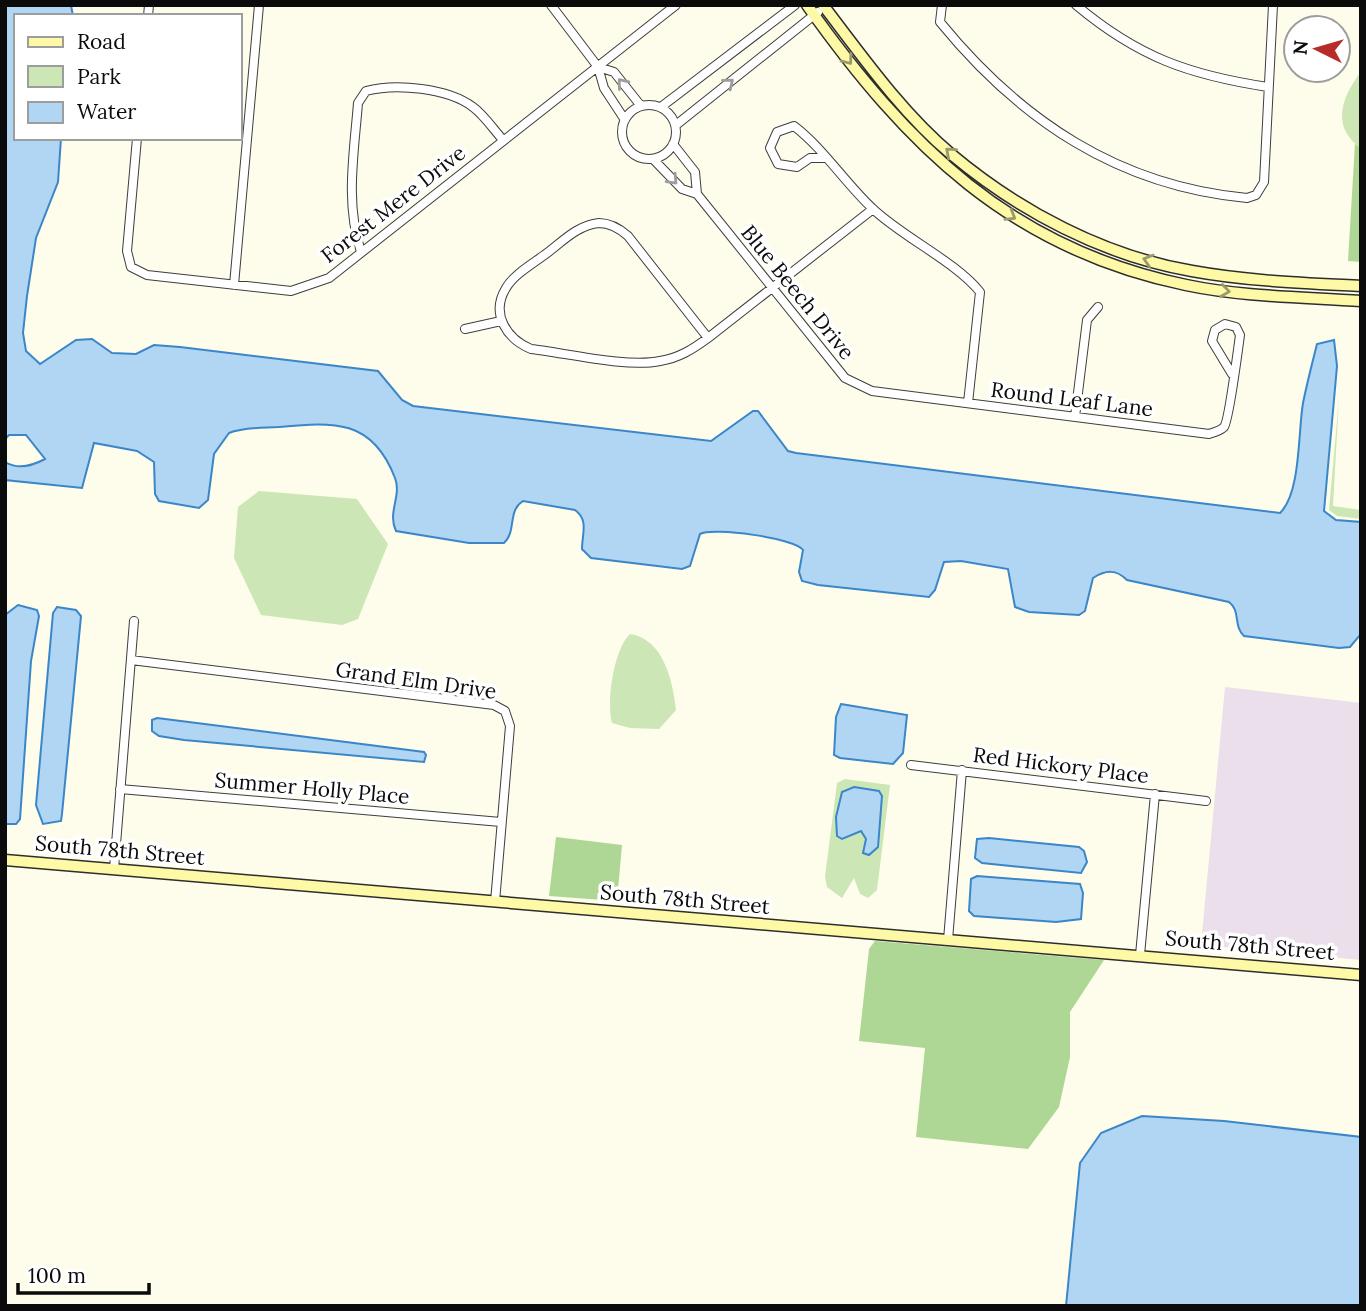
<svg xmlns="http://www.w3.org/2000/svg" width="1366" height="1311" viewBox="0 0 1366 1311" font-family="Lora,serif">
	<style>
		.industrial { fill: #eadfea }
		.green { fill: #cce7b5; fill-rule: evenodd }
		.forest { fill: #aed795 }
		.water { fill: #b0d6f4; stroke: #3a86c9; stroke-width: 2 }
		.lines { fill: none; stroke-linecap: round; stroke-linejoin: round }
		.street-casing { stroke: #3e3e3e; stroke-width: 10 }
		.secondary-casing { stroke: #2d2d2d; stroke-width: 13 }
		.street { stroke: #fff; stroke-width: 8 }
		.secondary { stroke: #fdf9a7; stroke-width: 10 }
		.oneway { stroke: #9c9a69 }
		.oneway2 { stroke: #9d9d9d }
		.labels { text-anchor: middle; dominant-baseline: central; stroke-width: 7; stroke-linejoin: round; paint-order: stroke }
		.street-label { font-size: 21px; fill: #0b0b0b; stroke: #fff }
	</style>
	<rect width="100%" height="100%" fill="#fefcea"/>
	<path class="industrial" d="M 1225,687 L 1361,703 L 1361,960 L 1201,945 Z"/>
	<path class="green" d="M 1361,72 L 1361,148 C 1330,127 1342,96 1361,72 Z
		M 1339,398 L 1333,506 L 1361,510 L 1361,519 L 1337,516 L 1329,510 Z
		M 259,491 L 357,499 L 388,544 L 358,619 L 342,625 L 261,615 L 234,558 L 238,507 Z
		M 630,634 C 664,639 673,682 676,710 L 659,729 L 630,728 L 612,723 C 606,701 614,649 630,634 Z
		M 845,779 L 890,785 L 877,890 L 868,898 L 860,894 L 854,878 L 842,898 L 827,887 L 825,877 L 837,783 ZM 854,787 L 879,791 L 882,796 L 878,847 L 863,853 L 866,839 L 861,831 L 842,839 L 837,836 L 836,817 L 842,792 Z"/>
	<path class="forest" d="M 1355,144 L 1361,148 L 1361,262 L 1348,261 Z
		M 556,837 L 622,845 L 617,901 L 549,896 Z
		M 875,941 L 1104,960 L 1070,1012 L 1070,1057 L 1059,1107 L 1028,1149 L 916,1137 L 925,1048 L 859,1041 L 869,949 Z"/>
	<path class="water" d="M 5,5 L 71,5 L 73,16 L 16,16 L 16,138 L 61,138 L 58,182 L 36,238 L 27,296 L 23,333 L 26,351 L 40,364 L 76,340 L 92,339 L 112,353 L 136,354 L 154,345 L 180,347 L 378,371 L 402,400 L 413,406 L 711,441 L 753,411 L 758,411 L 788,451 L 796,453 L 1280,513 C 1301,493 1298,431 1303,403 C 1307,383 1312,364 1317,344 L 1334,340 L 1337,366 L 1324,511 L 1336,520 L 1361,522 L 1361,634 L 1350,647 L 1339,648 L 1244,636 C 1233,626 1241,611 1229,602 L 1127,580 C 1116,569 1106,570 1093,578 L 1085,611 L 1079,615 L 1029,612 L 1015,607 L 1008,569 L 961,561 L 944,562 L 935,590 L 929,597 L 818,585 L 802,581 L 799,572 L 803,550 C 795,538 713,527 700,534 L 690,566 L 682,569 L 591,558 L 582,549 C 582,534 589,520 575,510 L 523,501 C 507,511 517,531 504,543 L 469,543 L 396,531 C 387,512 402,496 395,478 C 372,418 333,422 278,427 C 263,428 244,427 229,433 L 214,454 L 208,500 L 199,508 L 159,501 L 155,494 L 154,462 L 137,451 L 94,443 L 82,488 L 5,480 L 5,462 C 18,470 32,466 45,459 L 26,435 L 9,435 L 5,439 Z
		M 18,605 L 37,610 L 39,616 L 31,661 L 20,819 L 16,824 L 5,824 L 5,615 Z
		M 57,607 L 76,610 L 81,616 L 62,814 L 61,821 L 43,824 L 36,805 L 53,613 Z
		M 841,704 L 907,715 L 903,753 L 893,764 L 840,758 L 834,755 L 836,717 Z
		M 157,718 L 424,752 L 426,755 L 424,762 L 184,740 L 159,736 L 152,731 L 152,720 Z
		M 854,787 L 879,791 L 882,796 L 878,847 L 869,855 L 863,853 L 866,839 L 861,831 L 842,839 L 837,836 L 836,817 L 842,792 Z
		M 989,838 L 1079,847 L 1084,851 L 1087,862 L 1081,873 L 982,863 L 975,858 L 977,839 Z
		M 977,876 L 1080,884 L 1083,893 L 1081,919 L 1056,922 L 974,916 L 969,911 L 971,879 Z
		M 1142,1116 L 1224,1121 L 1361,1137 L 1361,1306 L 1066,1306 L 1080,1163 L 1101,1133 Z"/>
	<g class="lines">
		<defs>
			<path id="street" d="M 551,5 L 598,67 L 604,88 L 625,120
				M 942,5 L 940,22 C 1020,120 1118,186 1247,198 L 1256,195 L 1264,182 L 1273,5
				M 1076,5 C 1138,57 1189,75 1268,87
				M 148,16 L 149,5
				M 598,67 L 614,72 L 641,106
				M622 132a27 27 0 1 1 54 0a27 27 0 1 1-54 0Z
				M 661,107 L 795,5
				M 676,125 L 818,12
				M 137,138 L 127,251 L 131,267 L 147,275 L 291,291 L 329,278 L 676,5
				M 673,144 L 695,172 L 697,194
				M 824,158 L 810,158 L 797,167 L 778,164 L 770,148 L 777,132 L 794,126 C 824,149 845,183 873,209 C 904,238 956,262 980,292 L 968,403
				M 653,159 L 682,189 L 697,194 L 845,378 L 872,391 L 1209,434 C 1215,432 1220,431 1224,427 C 1229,421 1238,349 1240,335 L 1236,327 L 1225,324 L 1215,330 L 1212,341 L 1232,374
				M 361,252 C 345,203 354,154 358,103 L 366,91 C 396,83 448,88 473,107 C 484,115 494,130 503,140
				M 234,285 L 259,5
				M 465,329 L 501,321
				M 708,338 L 628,236 C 620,229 610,223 599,223 C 578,225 563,241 547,253 C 534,263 514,274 506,288 C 490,314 507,339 531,349 C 566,353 627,368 660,361 C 679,358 693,349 708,338 L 873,209
				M 1075,417 L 1087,320 L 1098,307
				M 131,660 L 494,705 L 505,711 L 510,726 L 495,902
				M 911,765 L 1206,801
				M 120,789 L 501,822
				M 114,869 L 134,621
				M 948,940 L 962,770
				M 1140,955 L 1155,794"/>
			<path id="secondary" d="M 807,5 C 907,146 1011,249 1186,285 C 1243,297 1303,297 1361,301
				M 823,5 C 862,56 902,113 951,154 C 1019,211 1104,256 1192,271 C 1247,281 1304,283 1361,286
				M 5,860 L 1361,975"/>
		</defs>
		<use href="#street" class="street-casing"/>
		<use href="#secondary" class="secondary-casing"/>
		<use href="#street" class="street"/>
		<use href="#secondary" class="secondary"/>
	</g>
	<defs><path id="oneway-chevron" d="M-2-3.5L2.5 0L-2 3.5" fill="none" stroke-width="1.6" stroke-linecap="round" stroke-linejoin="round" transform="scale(1.75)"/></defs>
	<g class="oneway">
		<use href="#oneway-chevron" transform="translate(848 60) rotate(53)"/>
		<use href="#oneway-chevron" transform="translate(950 152) rotate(-139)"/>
		<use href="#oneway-chevron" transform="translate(1011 216) rotate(31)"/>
		<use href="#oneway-chevron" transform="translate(1148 260) rotate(-163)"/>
		<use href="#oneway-chevron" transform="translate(1225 291) rotate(8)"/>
	</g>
	<g class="oneway2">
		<use href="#oneway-chevron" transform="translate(622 83) rotate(-129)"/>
		<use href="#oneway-chevron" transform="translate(729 83) rotate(-39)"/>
		<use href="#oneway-chevron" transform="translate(673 180) rotate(47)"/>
	</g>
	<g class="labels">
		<g class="street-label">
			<text transform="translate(393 204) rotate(-38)">Forest Mere Drive</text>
			<text transform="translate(798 292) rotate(51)">Blue Beech Drive</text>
			<text transform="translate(1072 399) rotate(7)">Round Leaf Lane</text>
			<text transform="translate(416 680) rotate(8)">Grand Elm Drive</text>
			<text transform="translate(1061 765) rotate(7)">Red Hickory Place</text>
			<text transform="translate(312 788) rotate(5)">Summer Holly Place</text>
			<text transform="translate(120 850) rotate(5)">South 78th Street</text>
			<text transform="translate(685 899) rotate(5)">South 78th Street</text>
			<text transform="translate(1250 945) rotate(5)">South 78th Street</text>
		</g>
	</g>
	<rect width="1366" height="1311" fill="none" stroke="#0b0b0b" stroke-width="14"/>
	<rect x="14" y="14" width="228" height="126" fill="#ffffff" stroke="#9d9d9d" stroke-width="2"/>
	<rect x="28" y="37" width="35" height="10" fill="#fdf9a7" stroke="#9d9d9d" stroke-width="2"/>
	<text x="77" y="49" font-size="21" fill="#0b0b0b">Road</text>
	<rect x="28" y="66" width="35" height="21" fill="#cce7b5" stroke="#9d9d9d" stroke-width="2"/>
	<text x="77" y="84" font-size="21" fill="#0b0b0b">Park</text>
	<rect x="28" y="102" width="35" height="21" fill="#b0d6f4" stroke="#9d9d9d" stroke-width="2"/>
	<text x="77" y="119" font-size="21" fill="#0b0b0b">Water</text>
	<g transform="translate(1317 49) rotate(275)"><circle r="33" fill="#ffffff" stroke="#9d9d9d" stroke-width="2"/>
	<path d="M0-5L12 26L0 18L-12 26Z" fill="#b72b28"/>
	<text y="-10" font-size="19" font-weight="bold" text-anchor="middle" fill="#0b0b0b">N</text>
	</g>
	<path d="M18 1283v10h131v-10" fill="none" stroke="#0b0b0b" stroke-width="3.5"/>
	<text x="28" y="1283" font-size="21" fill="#0b0b0b" stroke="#ffffff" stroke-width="5" paint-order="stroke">100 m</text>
</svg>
